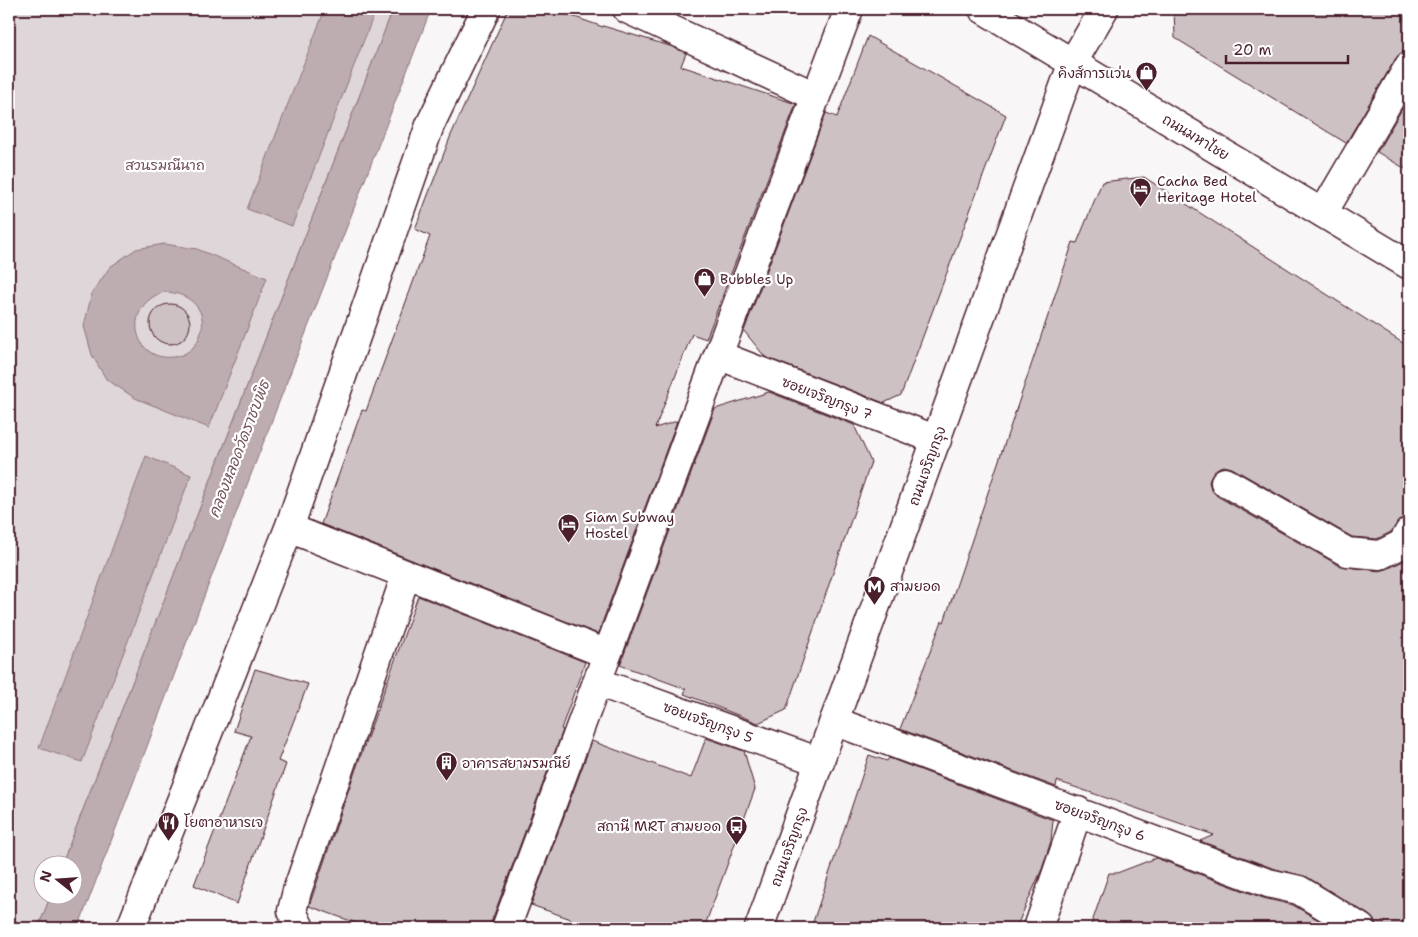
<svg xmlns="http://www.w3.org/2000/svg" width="1418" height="937" viewBox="0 0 1418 937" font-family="'Shantell Sans','Playpen Sans Thai',sans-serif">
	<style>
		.green { fill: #ded6d9; stroke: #947a82 }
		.water { fill: #bdadb0; stroke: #8f747b; fill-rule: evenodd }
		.building { fill: #cdc1c4; stroke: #4a1f2b }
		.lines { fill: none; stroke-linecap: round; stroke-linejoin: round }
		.minor-casing { stroke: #4a1f2b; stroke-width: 31 }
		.major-casing { stroke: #4a1f2b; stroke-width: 31 }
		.minor { stroke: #fff; stroke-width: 28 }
		.major { stroke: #fff; stroke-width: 28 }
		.labels { text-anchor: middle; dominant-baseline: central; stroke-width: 4.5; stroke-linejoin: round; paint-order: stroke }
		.poi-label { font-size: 14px; fill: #4a1f2b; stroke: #fff; text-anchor: start }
		.street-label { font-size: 14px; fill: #4a1f2b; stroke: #fff }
		.park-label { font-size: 14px; fill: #6f4d56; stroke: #fff }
		.water-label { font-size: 15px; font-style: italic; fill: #72515a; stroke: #fff }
	</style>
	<rect width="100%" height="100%" fill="#f8f6f7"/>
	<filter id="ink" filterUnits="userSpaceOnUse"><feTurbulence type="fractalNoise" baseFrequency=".02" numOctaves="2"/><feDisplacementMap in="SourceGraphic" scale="10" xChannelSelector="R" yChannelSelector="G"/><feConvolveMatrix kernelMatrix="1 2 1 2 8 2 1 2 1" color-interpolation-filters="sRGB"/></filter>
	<g filter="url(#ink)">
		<path class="green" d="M 9,9 L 393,9 L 62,864 L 42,864 L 42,894 L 51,895 L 38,928 L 18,928 L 9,903 Z"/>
		<path class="water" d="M 325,9 L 376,9 L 292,226 L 247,209 Z
			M 393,9 L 431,9 L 211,578 L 78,928 L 38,928 L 51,895 L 72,894 L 72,864 L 62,864 Z
			M 164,244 L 197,249 L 267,278 L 209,428 L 135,398 L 106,379 L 92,355 L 84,326 L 92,293 L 110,267 L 136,249 ZM 164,292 C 191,292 212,313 198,340 C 194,348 187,354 178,356 C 134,367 119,306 164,292 Z
			M 146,456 L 191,475 L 82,762 L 39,748 Z"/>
		<path class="building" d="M 508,9 L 552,9 L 603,27 L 603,26 L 670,46 L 686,53 L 681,66 L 796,104 L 706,339 L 692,334 L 655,428 L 677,421 L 598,634 L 321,524 L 362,410 L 366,411 L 430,236 L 415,229 L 451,135 Z
			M 1174,9 L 1409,9 L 1409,50 L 1402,52 L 1396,58 L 1346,143 L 1175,38 Z
			M 868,36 L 1006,115 L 901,395 L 884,403 L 765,357 L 744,331 L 826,113 L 837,117 Z
			M 1409,97 L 1409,171 L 1377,152 Z
			M 1144,177 L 1409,347 L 1409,516 L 1401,519 L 1391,532 L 1377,539 L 1352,537 L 1232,468 L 1224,466 L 1218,468 L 1212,474 L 1209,482 L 1211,489 L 1217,496 L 1340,566 L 1379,571 L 1387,569 L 1409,558 L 1409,928 L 1377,928 L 1374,920 L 1369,915 L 1307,877 L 1272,868 L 1200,841 L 1214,835 L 1057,781 L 1056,787 L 900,729 L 942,621 L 944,622 L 1073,242 L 1077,243 L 1102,182 Z
			M150 324a20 20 0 1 1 40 0a20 20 0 1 1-40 0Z
			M 769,392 L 854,425 L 871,462 L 786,710 L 758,723 L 684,694 L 686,689 L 620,665 L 715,409 Z
			M 418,596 L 585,662 L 561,729 L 563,730 L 489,928 L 370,928 L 309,906 L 352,780 Z
			M 255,669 L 308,684 L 278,761 L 286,764 L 237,904 L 194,885 L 251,736 L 234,731 Z
			M 706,738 L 744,751 L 755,789 L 704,928 L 567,928 L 571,919 L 531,905 L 592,741 L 691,778 Z
			M 869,755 L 887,761 L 889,758 L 1053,820 L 1051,841 L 1042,869 L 1016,928 L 811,928 Z
			M 1156,858 L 1263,898 L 1293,905 L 1332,928 L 1090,928 L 1109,873 L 1117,873 Z"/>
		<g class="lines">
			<defs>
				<path id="minor" d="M 627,9 L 815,96
					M 1323,213 L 1409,66
					M 718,355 L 937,440
					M 1225,482 L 1347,552 L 1380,555 L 1402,544 L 1409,532
					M 289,528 L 607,654
					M 597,682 L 820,762
					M 834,721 L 1268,883 L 1299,890 L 1361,928
					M 132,925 L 289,528 L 430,125 L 486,9
					M 300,928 L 292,911 L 297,891 L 406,575
					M 506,928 L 718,355 L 849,9
					M 1038,928 L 1078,811"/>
				<path id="major" d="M 983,9 L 1409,265
					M 759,928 L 1073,62 L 1104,9"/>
			</defs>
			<use href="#minor" class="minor-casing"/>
			<use href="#major" class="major-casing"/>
			<use href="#minor" class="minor"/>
			<use href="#major" class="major"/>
		</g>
	</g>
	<defs>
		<symbol id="shop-pin" viewBox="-11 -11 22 30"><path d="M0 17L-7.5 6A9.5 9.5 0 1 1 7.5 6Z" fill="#4a1f2b" stroke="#fff"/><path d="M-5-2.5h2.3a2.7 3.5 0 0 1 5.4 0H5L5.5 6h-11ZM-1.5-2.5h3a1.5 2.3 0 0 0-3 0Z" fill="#fff"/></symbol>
		<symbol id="hotel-pin" viewBox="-11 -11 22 30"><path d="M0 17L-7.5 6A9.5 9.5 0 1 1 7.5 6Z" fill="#4a1f2b" stroke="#fff"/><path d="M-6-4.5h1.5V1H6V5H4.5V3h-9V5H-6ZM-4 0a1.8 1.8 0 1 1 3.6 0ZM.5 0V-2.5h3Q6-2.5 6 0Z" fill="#fff"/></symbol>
		<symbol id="metro-pin" viewBox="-11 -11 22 30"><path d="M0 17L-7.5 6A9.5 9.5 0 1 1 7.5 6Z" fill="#4a1f2b" stroke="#fff"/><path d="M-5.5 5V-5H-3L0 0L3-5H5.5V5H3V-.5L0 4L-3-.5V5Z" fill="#fff"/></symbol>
		<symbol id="building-pin" viewBox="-11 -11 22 30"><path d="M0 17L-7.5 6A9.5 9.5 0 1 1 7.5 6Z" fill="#4a1f2b" stroke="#fff"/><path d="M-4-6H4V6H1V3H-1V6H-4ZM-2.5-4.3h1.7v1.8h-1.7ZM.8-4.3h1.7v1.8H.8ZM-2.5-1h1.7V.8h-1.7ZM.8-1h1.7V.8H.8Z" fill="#fff"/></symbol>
		<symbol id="restaurant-pin" viewBox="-11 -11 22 30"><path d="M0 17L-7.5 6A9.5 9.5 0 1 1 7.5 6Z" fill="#4a1f2b" stroke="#fff"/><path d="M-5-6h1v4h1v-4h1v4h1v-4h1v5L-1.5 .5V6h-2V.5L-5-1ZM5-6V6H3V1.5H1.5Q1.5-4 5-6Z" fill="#fff"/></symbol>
		<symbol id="bus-pin" viewBox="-11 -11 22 30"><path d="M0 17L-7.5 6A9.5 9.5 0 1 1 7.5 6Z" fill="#4a1f2b" stroke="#fff"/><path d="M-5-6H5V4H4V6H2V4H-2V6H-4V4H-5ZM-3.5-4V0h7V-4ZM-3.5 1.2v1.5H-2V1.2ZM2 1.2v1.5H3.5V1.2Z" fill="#fff"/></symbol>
	</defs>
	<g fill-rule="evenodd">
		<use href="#shop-pin" x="1134" y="60" width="25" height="34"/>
		<use href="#hotel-pin" x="1128" y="176" width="25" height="34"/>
		<use href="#shop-pin" x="692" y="266" width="25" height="34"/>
		<use href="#hotel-pin" x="556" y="512" width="25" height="34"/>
		<use href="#metro-pin" x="862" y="574" width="25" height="34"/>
		<use href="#building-pin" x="434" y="750" width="25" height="34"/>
		<use href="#restaurant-pin" x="156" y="810" width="25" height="34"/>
		<use href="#bus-pin" x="724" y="814" width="25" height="34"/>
	</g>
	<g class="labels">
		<g class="poi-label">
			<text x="1131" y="73" text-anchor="end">คิงส์การแว่น</text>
			<text x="1157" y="181">Cacha Bed<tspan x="1157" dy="16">Heritage Hotel</tspan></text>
			<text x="720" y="279">Bubbles Up</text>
			<text x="585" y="517">Siam Subway<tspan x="585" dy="16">Hostel</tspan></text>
			<text x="890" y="586">สามยอด</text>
			<text x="462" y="763">อาคารสยามรมณีย์</text>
			<text x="184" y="822">โยตาอาหารเจ</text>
			<text x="721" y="826" text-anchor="end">สถานี MRT สามยอด</text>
		</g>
		<g class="street-label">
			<text transform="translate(1196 137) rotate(31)">ถนนมหาไชย</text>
			<text transform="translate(827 398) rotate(21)">ซอยเจริญกรุง 7</text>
			<text transform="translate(927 466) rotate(-70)">ถนนเจริญกรุง</text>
			<text transform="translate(708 722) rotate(20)">ซอยเจริญกรุง 5</text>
			<text transform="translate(1100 820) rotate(20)">ซอยเจริญกรุง 6</text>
			<text transform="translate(789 847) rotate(-70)">ถนนเจริญกรุง</text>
		</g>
		<g class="park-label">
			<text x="165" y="165">สวนรมณีนาถ</text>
		</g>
		<g class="water-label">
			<text transform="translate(239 449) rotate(-69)">คลองหลอดวัดราชบพิธ</text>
		</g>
	</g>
	<rect width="1418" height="937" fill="none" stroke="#fff" stroke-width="30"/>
	<rect x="15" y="15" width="1388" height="907" fill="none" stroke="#4a1f2b" stroke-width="2" filter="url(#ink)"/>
	<g transform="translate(58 880) rotate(287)"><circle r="24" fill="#ffffff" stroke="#b7a5aa"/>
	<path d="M0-4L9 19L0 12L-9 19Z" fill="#4a1f2b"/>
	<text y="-8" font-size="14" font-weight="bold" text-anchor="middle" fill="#4a1f2b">N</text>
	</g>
	<path d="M1226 55v8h122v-8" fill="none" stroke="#4a1f2b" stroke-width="2.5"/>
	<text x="1233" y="55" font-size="15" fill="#4a1f2b" stroke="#ffffff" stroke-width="4" paint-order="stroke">20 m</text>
</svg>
